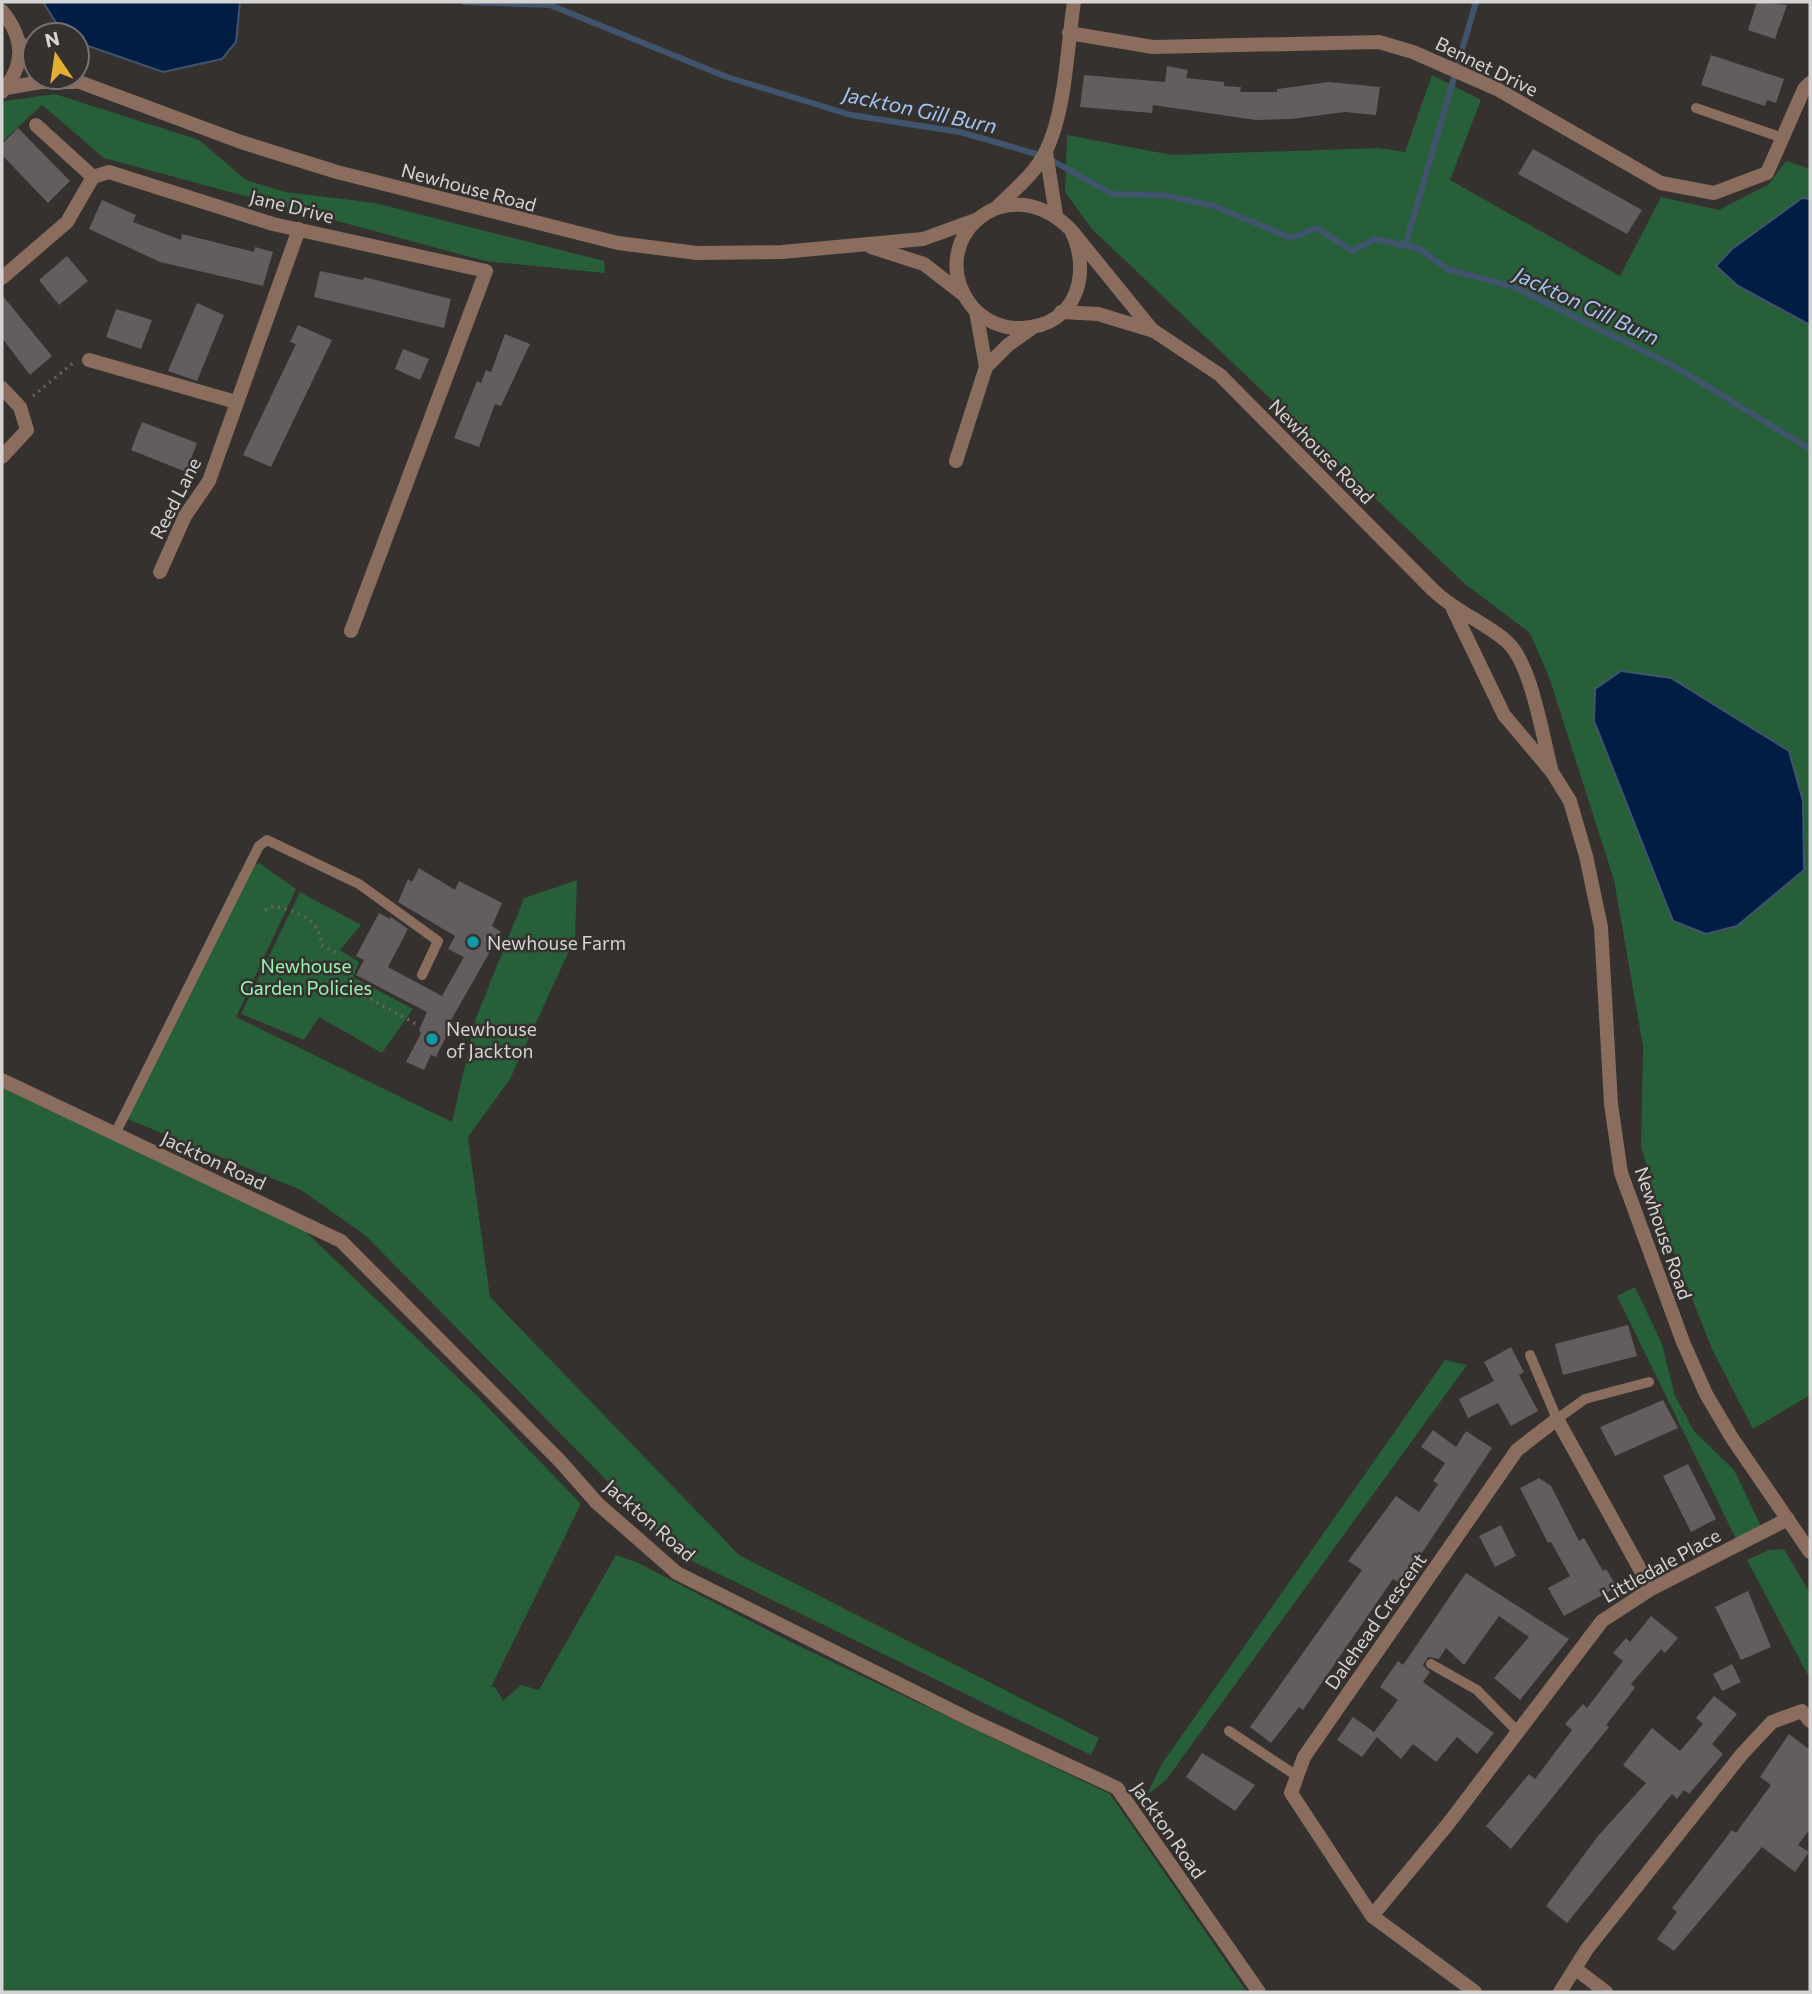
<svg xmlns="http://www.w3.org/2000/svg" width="1812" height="1994" viewBox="0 0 1812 1994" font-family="Commissioner,sans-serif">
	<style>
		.green { fill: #275f38 }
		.water { fill: #011d43; stroke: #41546e; stroke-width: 2 }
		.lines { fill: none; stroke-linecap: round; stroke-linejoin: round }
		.stream { stroke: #41546e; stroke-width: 6 }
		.building { fill: #625e60 }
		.path { stroke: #666462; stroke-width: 3.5; stroke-dasharray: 2 5; stroke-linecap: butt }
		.service { stroke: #8a6d5c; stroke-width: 10 }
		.minor { stroke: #8a6d5c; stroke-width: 14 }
		.tertiary { stroke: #8a6d5c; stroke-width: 14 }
		.culture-dot { fill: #0f9aa8; stroke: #34312f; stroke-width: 2.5 }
		.labels { text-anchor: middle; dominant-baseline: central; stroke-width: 5; stroke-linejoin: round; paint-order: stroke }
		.street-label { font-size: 19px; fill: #d6d4d3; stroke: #34312f }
		.poi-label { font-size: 19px; fill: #d6d4d3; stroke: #34312f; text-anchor: start }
		.park-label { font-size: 19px; fill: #99f5b0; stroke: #34312f }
		.water-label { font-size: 21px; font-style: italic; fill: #a2c5f4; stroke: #34312f }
	</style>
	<rect width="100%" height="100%" fill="#34312f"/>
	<path class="green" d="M 1432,75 L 1481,100 L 1450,180 L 1620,276 L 1661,197 L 1719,210 L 1769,184 L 1786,161 L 1810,169 L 1810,1395 L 1753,1429 L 1712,1349 L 1663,1225 L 1641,1146 L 1643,1046 L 1614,880 L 1549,677 L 1530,633 L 1465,584 L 1091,228 L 1065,192 L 1067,135 L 1172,155 L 1378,148 L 1405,152 Z
		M 55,94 L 199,140 L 246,180 L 285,192 L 375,203 L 604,261 L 605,273 L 485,261 L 104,158 L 42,105 L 2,142 L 2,104 L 5,101 Z
		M 259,863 L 296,889 L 236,1017 L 452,1122 L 476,1018 L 524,898 L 577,880 L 575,938 L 510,1079 L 468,1137 L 490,1297 L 739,1555 L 1099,1738 L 1091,1755 L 680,1555 L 365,1235 L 301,1190 L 120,1116 L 240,872 Z
		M 300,892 L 361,925 L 340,950 L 359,962 L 353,977 L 413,1009 L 382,1053 L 319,1017 L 304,1040 L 241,1014 Z
		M 2,1087 L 305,1231 L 478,1397 L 581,1504 L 491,1687 L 495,1687 L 503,1701 L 521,1685 L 539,1690 L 616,1555 L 636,1562 L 795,1644 L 1110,1794 L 1247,1992 L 2,1992 Z
		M 1635,1287 L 1662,1344 L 1675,1396 L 1694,1431 L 1734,1470 L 1761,1526 L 1736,1539 L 1617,1296 Z
		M 1445,1360 L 1467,1365 L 1166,1780 L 1147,1795 L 1161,1765 Z
		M 1784,1549 L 1810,1593 L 1810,1679 L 1747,1560 L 1769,1550 Z"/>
	<path class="water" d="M 43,2 L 240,2 L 236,42 L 222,59 L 163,72 L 77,42 L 77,35 L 64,35 Z
		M 1802,198 L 1810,199 L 1810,325 L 1738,286 L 1716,266 L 1732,249 Z
		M 1621,671 L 1671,678 L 1789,751 L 1803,801 L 1804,870 L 1737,926 L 1706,934 L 1673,921 L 1594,721 L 1595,689 Z"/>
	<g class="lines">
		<path class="stream" d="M 464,2 L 550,5 L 727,77 L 851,115 L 960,132 L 992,141 L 1046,157 L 1112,194 L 1163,195 L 1214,206 L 1291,238 L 1317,228 L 1352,251 L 1375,239 L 1420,249 L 1447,269 L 1514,287 L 1672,365 L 1810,449
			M 1405,246 L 1476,2"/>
	</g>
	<path class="building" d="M 1757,2 L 1787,5 L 1775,39 L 1748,30 Z
		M 1711,55 L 1784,79 L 1776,103 L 1767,100 L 1765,106 L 1701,85 Z
		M 1167,66 L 1188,70 L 1186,78 L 1224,82 L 1224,86 L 1241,87 L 1240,92 L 1277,92 L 1277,89 L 1329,82 L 1380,87 L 1376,115 L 1345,112 L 1291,119 L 1256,120 L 1153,105 L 1152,113 L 1080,107 L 1084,75 L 1165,82 Z
		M 18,128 L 70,181 L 48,203 L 2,155 L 2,144 Z
		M 1533,149 L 1642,210 L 1627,234 L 1518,174 Z
		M 102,200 L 136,215 L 133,222 L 181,240 L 182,234 L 254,252 L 255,247 L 273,252 L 263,286 L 160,262 L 89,229 Z
		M 67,256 L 88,281 L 59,305 L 39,280 Z
		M 320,271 L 363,280 L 364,277 L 451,299 L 444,328 L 314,297 Z
		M 2,295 L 52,356 L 30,375 L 2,338 Z
		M 197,303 L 224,315 L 197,381 L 168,371 Z
		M 116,309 L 152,320 L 141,349 L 106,337 Z
		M 298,325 L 332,340 L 271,467 L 243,455 L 296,344 L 290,342 Z
		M 505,334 L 530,344 L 501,406 L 495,404 L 479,447 L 454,438 L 477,381 L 481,383 L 486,370 L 491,372 Z
		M 403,349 L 429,359 L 420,380 L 395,369 Z
		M 142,422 L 197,443 L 186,472 L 131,450 Z
		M 419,868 L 455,890 L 459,881 L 502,903 L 492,926 L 501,932 L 450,1022 L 453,1023 L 436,1057 L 431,1055 L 424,1070 L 406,1062 L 421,1033 L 419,1030 L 427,1012 L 356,975 L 364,960 L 356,956 L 379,913 L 390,919 L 391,917 L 408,929 L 388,967 L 442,996 L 464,957 L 448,949 L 455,936 L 398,902 L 408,879 L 412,882 Z
		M 1628,1325 L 1637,1356 L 1563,1375 L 1555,1344 Z
		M 1511,1347 L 1524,1372 L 1519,1375 L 1538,1411 L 1511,1426 L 1498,1403 L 1468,1418 L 1459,1399 L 1494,1381 L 1484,1362 Z
		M 1663,1400 L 1678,1428 L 1615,1456 L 1600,1427 Z
		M 1433,1430 L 1456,1447 L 1466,1431 L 1492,1448 L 1401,1584 L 1393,1579 L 1303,1710 L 1299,1707 L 1271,1743 L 1250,1727 L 1362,1570 L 1348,1561 L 1396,1496 L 1419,1512 L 1438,1484 L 1433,1481 L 1445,1463 L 1421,1447 Z
		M 1688,1464 L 1716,1519 L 1691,1532 L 1663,1476 Z
		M 1539,1478 L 1551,1486 L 1579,1541 L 1584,1538 L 1603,1571 L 1606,1569 L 1617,1587 L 1564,1616 L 1548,1588 L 1570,1576 L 1551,1542 L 1548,1543 L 1520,1488 Z
		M 1501,1525 L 1516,1556 L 1495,1567 L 1479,1536 Z
		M 1466,1573 L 1569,1639 L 1520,1700 L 1494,1678 L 1529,1637 L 1499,1616 L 1464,1665 L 1446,1648 L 1439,1659 L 1428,1657 L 1423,1665 L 1430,1672 L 1423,1682 L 1494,1733 L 1477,1754 L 1457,1737 L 1436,1762 L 1413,1744 L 1401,1759 L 1377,1737 L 1362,1757 L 1337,1740 L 1353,1717 L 1374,1732 L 1398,1700 L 1380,1687 L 1398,1661 L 1403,1665 Z
		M 1748,1591 L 1771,1647 L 1741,1660 L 1715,1607 Z
		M 1651,1616 L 1678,1638 L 1665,1653 L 1661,1649 L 1631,1684 L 1635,1688 L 1606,1725 L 1609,1727 L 1511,1849 L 1486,1826 L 1529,1774 L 1535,1779 L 1572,1730 L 1565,1724 L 1583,1704 L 1587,1708 L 1623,1661 L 1613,1653 L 1626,1638 L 1630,1642 Z
		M 1732,1664 L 1741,1682 L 1722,1691 L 1713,1674 Z
		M 1714,1696 L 1737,1714 L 1712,1744 L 1723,1754 L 1689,1794 L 1684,1790 L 1677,1799 L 1672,1794 L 1567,1923 L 1546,1906 L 1598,1836 L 1646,1783 L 1623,1765 L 1652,1728 L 1680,1751 L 1703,1724 L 1696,1718 Z
		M 1789,1734 L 1810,1750 L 1810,1829 L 1798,1845 L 1809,1852 L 1795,1872 L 1762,1847 L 1674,1951 L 1657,1939 L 1677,1912 L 1672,1908 L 1732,1830 L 1736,1833 L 1771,1785 L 1760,1777 Z
		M 1202,1753 L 1255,1785 L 1235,1811 L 1186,1777 Z"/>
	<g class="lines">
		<path class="path" d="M 33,396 L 73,363
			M 265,910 L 274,906 C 294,911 322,919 321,945 L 341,955
			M 352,989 L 418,1025"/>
		<path class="service" d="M 1696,108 L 1783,138
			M 115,1134 L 259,846 L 267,840 L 359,884 L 438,941 L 422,975
			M 1530,1355 L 1557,1419 L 1585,1399 L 1649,1382
			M 1431,1664 L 1477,1690 L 1518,1732
			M 1229,1731 L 1297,1776"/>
		<path class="minor" d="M 1069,33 L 1153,47 L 1379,42 L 1413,52 L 1497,89 L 1661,183 L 1714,193 L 1767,173 L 1804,89 L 1810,83
			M 36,125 L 93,177
			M 1046,152 L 1056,215
			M 996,208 C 1013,191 1036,173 1046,151 C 1066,110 1067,47 1074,2
			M 2,278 L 67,222 L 93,177 L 109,172 L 273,224 L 486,271 L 351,631
			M 976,311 L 986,367
			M 89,360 L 236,402
			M 2,388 L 20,407 L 27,430 L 2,457
			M 956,461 L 986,367 L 1008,345 L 1032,328
			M 160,572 L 185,516 L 209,481 L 299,229
			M 2,1080 L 341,1241 L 560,1461 L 597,1503 L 677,1573 L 969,1719 L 1117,1788 L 1259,1992
			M 1372,1916 L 1448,1824 L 1602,1621 L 1651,1589 L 1788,1519
			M 1577,1970 L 1606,1992
			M 1475,1992 L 1372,1916 L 1291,1793 L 1304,1757 L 1517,1450 L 1557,1419 L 1651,1589
			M 1560,1992 L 1587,1949 L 1742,1754 L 1772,1722 L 1802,1711 L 1810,1721"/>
		<path class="tertiary" d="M 2,11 C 25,39 25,65 2,92
			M 18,41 L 35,56
			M 66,77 L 241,142 L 337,172 L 618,243 L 697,253 L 782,252 L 923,239 L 978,219
			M 6,88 L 41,82 L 75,82
			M 1071,230 C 1092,273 1077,326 1022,328 C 1002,329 982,320 970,304 C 924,241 1005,164 1071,230 L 1153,331
			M 871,247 L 924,264 L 964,295
			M 1061,312 L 1098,314 L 1154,331 L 1220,375 L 1433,590 C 1456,612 1482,621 1505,640 C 1531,660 1542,735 1551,768
			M 1453,609 L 1504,715 L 1552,772 L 1570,801 L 1586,856 L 1601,927 L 1611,1104 L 1621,1173 L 1683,1342 L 1706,1394 L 1732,1438 L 1810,1552"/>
	</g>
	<g class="culture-dot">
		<circle cx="473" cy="942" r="7"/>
		<circle cx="432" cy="1039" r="7"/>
	</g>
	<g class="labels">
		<g class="street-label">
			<text transform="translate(1487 66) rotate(26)">Bennet Drive</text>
			<text transform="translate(469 187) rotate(15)">Newhouse Road</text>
			<text transform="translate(292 206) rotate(14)">Jane Drive</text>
			<text transform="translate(1322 451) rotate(45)">Newhouse Road</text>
			<text transform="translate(175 498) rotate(-63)">Reed Lane</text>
			<text transform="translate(214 1160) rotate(25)">Jackton Road</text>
			<text transform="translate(1664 1233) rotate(71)">Newhouse Road</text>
			<text transform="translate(650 1520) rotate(41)">Jackton Road</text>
			<text transform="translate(1661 1565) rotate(-29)">Littledale Place</text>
			<text transform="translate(1375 1621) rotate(-55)">Dalehead Crescent</text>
			<text transform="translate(1169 1830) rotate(55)">Jackton Road</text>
		</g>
		<g class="poi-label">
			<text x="487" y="942">Newhouse Farm</text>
			<text x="446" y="1028">Newhouse<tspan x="446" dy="22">of Jackton</tspan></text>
		</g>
		<g class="park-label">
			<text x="306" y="965">Newhouse<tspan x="306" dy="22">Garden Policies</tspan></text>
		</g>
		<g class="water-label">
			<text transform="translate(920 109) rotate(12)">Jackton Gill Burn</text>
			<text transform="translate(1587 305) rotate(25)">Jackton Gill Burn</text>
		</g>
	</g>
	<rect width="1812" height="1994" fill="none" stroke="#d6d4d3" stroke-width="7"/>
	<g transform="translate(56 56) rotate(347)"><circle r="33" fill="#34312f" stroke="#757271" stroke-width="2"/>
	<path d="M0-5L12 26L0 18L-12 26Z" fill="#e2af34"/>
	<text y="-10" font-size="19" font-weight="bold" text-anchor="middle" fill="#d6d4d3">N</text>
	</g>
</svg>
